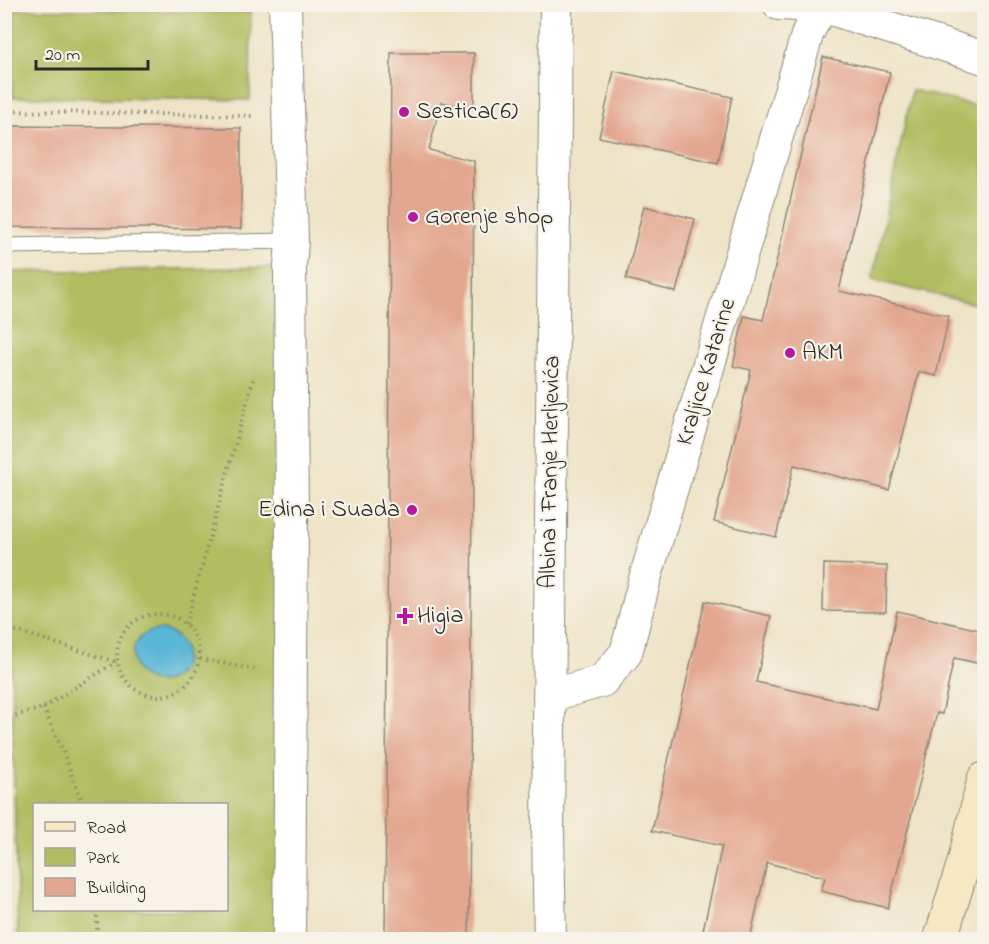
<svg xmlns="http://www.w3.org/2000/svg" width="989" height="944" viewBox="0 0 989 944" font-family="'Indie Flower',sans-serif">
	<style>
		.green { fill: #b0bd60; stroke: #6e7446; stroke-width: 1.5; fill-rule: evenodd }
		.water { fill: #58b6d6; stroke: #427080; stroke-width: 1.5 }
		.building { fill: #e3a68e }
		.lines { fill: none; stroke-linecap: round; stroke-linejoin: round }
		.lane-casing { stroke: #8c8778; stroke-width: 17 }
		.street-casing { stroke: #8c8778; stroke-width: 34 }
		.secondary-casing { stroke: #8c8778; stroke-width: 35 }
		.path { stroke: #8c8778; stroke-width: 4; stroke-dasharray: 1.5 4.5; stroke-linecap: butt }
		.lane { stroke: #fff; stroke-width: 15 }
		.street { stroke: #fff; stroke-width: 32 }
		.secondary { stroke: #f7e8c3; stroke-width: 33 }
		.poi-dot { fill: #b5179e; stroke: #f7f3e8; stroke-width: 2 }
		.labels { text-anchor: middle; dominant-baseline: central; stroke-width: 4.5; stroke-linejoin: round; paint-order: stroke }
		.poi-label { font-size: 24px; fill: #2b2b2b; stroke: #f7f3e8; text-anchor: start }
		.street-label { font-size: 24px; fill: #2b2b2b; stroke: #f7f3e8 }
	</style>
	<rect width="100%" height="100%" fill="#f7f3e8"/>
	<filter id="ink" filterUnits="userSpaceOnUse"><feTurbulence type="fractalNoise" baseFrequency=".0167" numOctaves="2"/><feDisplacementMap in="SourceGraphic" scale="12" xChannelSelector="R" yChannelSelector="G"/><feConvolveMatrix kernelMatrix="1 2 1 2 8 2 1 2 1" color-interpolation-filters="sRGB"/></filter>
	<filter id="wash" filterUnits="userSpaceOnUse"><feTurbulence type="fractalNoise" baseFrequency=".008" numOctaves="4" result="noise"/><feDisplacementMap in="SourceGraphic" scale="24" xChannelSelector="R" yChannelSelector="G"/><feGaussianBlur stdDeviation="1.35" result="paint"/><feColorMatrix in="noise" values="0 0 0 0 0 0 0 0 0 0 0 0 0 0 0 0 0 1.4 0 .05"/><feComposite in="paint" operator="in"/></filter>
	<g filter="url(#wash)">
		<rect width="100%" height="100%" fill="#eee3c6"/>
		<path class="green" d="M 14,9 L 251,12 L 250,100 L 12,97 Z
			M 912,90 L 984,108 L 984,306 L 872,280 Z
			M 290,267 L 289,939 L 18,939 L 5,429 L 4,272 ZM 34,804 L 226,804 L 226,910 L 34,910 Z"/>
		<path class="water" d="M133 656a26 26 0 1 1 52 0a26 26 0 1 1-52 0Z"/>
		<g id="blocks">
			<path class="building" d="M 391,53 L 474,53 L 474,109 L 441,102 L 429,150 L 474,161 L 469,939 L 385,939 Z
				M 823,57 L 890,72 L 839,291 L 949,316 L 936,376 L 919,372 L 889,490 L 794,465 L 776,537 L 714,522 L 751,370 L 733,366 L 744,316 L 763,320 Z
				M 614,71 L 732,97 L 718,163 L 599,137 Z
				M 4,126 L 241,128 L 241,229 L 4,227 Z
				M 644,206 L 695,219 L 676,292 L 626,279 Z
				M 824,564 L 887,566 L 886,612 L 823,611 Z
				M 705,601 L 771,616 L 756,682 L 876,709 L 897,611 L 984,631 L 977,663 L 954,658 L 942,714 L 937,713 L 888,908 L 821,891 L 825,877 L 767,863 L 750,939 L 701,939 L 722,846 L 652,831 Z"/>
		</g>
	</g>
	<g filter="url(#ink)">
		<use href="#blocks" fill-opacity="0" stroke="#8c8778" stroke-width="1.5"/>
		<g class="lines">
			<defs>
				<path id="lane" d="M 4,246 L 292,241"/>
				<path id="street" d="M 285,4 L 292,241 L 290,267 L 292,517 L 289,940
					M 779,4 L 822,6 L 984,58
					M 549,696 L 602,681 L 626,653 L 644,582 L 808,32 L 822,6
					M 550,940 L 548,832 L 556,4"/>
				<path id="secondary" d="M 940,940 L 965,859 L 984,779"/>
			</defs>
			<use href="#lane" class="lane-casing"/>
			<use href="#street" class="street-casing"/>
			<use href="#secondary" class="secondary-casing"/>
			<path class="path" d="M 4,111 L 255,116
				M117 655a41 41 0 1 1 82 0a41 41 0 1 1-82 0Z
				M 186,624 L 254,376
				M 4,627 L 116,662
				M 200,659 L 257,670
				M 43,708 L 64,753 L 82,804
				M 4,719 L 43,708 L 116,662
				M 97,910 L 97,940"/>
			<use href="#lane" class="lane"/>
			<use href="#street" class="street"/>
			<use href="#secondary" class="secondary"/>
		</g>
	</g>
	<g class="poi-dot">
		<circle cx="404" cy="112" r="6"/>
		<circle cx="413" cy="217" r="6"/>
		<circle cx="790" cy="353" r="6"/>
		<circle cx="412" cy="510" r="6"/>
		<path d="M402 607h6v6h6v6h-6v6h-6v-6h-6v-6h6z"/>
	</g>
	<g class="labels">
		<g class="poi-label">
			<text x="416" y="112">Sestica(6)</text>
			<text x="425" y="217">Gorenje shop</text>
			<text x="802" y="353">AKM</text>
			<text x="400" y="510" text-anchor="end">Edina i Suada</text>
			<text x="417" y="616">Higia</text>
		</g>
		<g class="street-label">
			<text transform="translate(707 372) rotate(-73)">Kraljice Katarine</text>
			<text transform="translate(551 472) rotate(-89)">Albina i Franje Herljevića</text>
		</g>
	</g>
	<rect width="989" height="944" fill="none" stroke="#f7f3e8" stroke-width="24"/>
	<rect x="33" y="803" width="195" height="108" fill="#f7f3e8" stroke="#a5a39c" stroke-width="1.5"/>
	<rect x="45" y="822" width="30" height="9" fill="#f7e8c3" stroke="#a5a39c" stroke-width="1.5"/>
	<text x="87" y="833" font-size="18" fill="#2b2b2b">Road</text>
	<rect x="45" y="848" width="30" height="18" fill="#b0bd60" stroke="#a5a39c" stroke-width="1.5"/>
	<text x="87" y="863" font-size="18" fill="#2b2b2b">Park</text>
	<rect x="45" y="878" width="30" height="18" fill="#e3a68e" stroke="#a5a39c" stroke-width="1.5"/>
	<text x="87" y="893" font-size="18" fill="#2b2b2b">Building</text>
	<path d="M36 60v9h112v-9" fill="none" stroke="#2b2b2b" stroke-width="3"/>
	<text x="45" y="60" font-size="18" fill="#2b2b2b" stroke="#f7f3e8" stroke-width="4.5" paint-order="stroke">20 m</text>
</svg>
